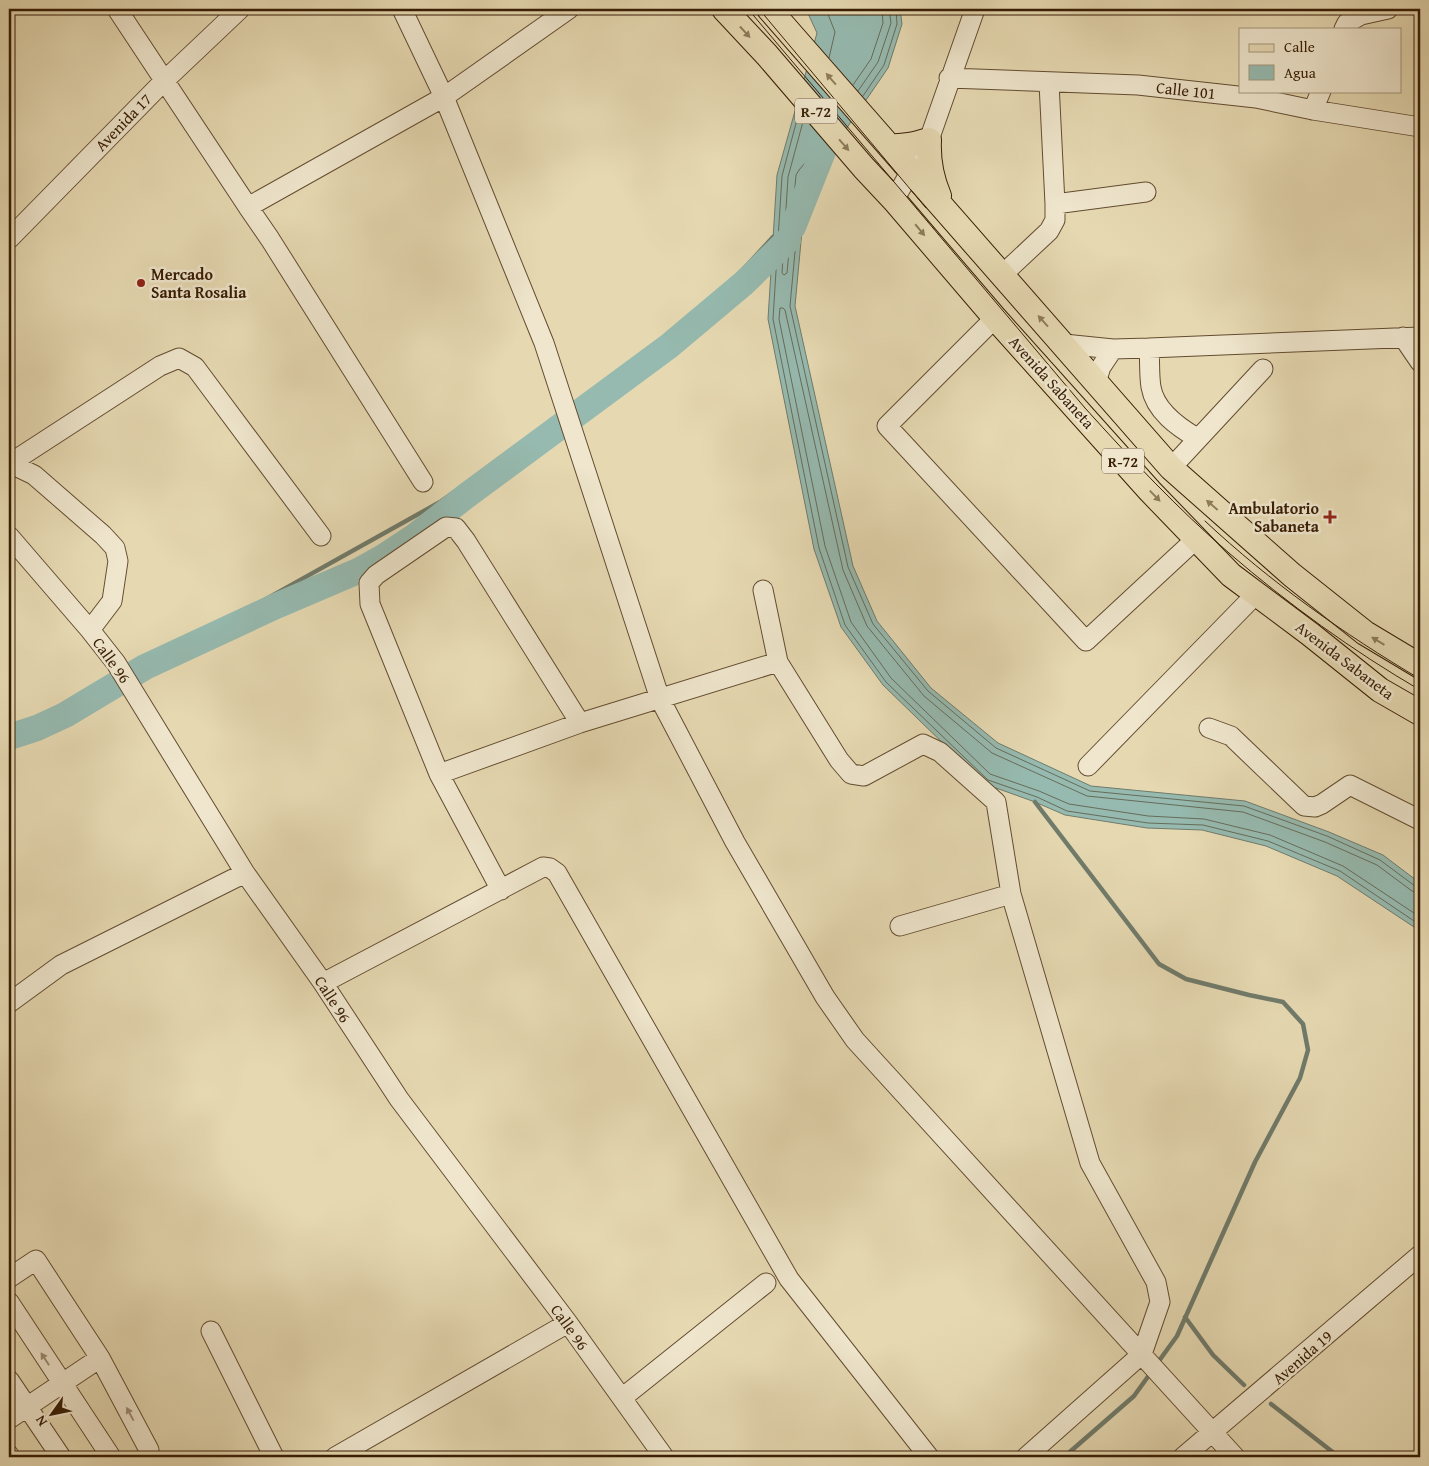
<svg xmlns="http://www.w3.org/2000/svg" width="1429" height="1466" viewBox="0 0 1429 1466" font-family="'Gentium Book Plus',serif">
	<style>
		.water { fill: #96bab0; stroke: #707b6b }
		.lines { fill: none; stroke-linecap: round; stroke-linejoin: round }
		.shore { stroke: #666c5a; stroke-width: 1 }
		.stream { stroke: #707b6b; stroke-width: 4.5 }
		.river { stroke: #96bab0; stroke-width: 26 }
		.minor-casing { stroke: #634c30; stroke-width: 21 }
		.major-casing { stroke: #371d04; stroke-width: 26 }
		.minor { stroke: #efe6cd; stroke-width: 19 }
		.major { stroke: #e6d9b2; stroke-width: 24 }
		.tram { stroke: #371d04; stroke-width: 1 }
		.oneway { fill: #8e7b5b }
		.oneway2 { fill: #9c8c73 }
		.poi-dot { fill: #8f2418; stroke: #efe6cd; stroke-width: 2 }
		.labels { text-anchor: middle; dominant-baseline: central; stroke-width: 5; stroke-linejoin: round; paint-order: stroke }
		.shield { fill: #efe6cd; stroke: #6e5940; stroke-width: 1 }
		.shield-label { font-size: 15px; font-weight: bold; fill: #371d04 }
		.street-label { font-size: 16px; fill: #371d04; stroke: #efe6cd }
		.poi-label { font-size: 16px; font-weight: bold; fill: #371d04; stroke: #efe6cd; text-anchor: start }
	</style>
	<rect width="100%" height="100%" fill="#e6d9b2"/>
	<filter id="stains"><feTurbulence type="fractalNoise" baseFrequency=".004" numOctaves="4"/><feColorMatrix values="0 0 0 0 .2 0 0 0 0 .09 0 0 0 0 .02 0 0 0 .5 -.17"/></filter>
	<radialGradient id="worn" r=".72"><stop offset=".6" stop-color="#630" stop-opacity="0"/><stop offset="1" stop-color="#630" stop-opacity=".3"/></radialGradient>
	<path class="water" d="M 806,9 L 900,9 L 902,24 L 888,68 L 829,154 L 807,177 L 795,306 L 853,566 L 877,621 L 931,688 L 998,743 L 1091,786 L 1245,801 L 1329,832 L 1383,855 L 1420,883 L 1420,931 L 1337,876 L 1266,846 L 1202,830 L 1147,828 L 1065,815 L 1035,802 L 985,784 L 883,685 L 841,627 L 814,549 L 768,319 L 777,175 L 817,33 Z"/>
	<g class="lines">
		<path class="shore" d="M 826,9 L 835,32 L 829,58
			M 853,85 L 871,59 L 883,23 L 882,9
			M 858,91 L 878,62 L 891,23 L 889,9
			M 863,96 L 884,65 L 897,24 L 896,9
			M 799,112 L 782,176 L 773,319 L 819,548 L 845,625 L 886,682 L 988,780 L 1037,797 L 1067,811 L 1148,823 L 1203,825 L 1268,841 L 1340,871 L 1420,925
			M 804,118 L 788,177 L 782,273 L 784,275 L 787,273 L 796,175 L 799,170 L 824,141
			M 828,146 L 802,176 L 790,306 L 848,567 L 873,624 L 928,691 L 996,748 L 1090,791 L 1244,806 L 1327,836 L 1380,860 L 1415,886 L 1420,887
			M 1420,893 L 1412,891 L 1377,865 L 1325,842 L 1243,812 L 1087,796 L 992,753 L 924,696 L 867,626 L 843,570 L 785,310 L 783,308 L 780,308 L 779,319 L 825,546 L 851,622 L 891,678 L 990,774 L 1039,791 L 1069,804 L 1148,816 L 1204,819 L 1270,835 L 1343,866 L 1420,917"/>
		<path class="stream" d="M 571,409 L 716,299 L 773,237
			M 128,676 L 440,502 L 563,415
			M 9,742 L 122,680
			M 1035,802 L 1159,964 L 1186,979 L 1249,995 L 1283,1002 L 1303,1024 L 1308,1050 L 1300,1078 L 1255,1162 L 1177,1336 L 1156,1365
			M 1185,1317 L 1213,1355 L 1244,1385
			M 1271,1404 L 1339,1457
			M 1064,1457 L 1134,1396 L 1152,1371"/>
		<path class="river" d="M 793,227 L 830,134
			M 9,737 L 37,728 L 65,715 L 145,667 L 276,606 L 358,571 L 383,557 L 415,536 L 466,496 L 669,346 L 744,283 L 788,240"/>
		<defs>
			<path id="minor" d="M 117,9 L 248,207 L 444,97 L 569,9
				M 402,9 L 444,97 L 544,343 L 660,699 L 735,842 L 825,997 L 855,1040 L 1235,1457
				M 1344,29 L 1347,23 L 1361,15 L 1388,9
				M 949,78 L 1138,85 L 1256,98 L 1313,110 L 1420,127
				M 1049,83 L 1055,204 L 1146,192
				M 1313,110 L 1321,91
				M 894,200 L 929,140 L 975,9
				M 248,207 L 270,239 L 423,482
				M 9,239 L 164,81 L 240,9
				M 1002,275 L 1049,231 L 1055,220 L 1055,204
				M 995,318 L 887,426 L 1086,641 L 1196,539
				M 1403,337 L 1420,362
				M 1064,344 L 1113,349 L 1149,348 L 1420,337
				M 1149,348 C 1150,361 1149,375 1151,387 C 1155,411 1178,427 1197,438
				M 1096,382 L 1101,367 L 1113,349
				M 9,463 L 34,475 L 103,535 L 115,548 L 118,561 L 112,601 L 90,630
				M 9,464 L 160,366 L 179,358 L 195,367 L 321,536
				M 1171,468 L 1263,369
				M 9,536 L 90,630 L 116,663 L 245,873 L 323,983 L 399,1099 L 568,1323 L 664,1457
				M 763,590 L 778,662
				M 1209,728 L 1231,736 L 1304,806 L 1315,807 L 1322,804 L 1350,785 L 1420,820
				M 1088,766 L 1256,594
				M 439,774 L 580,723 L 778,662 L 839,760 L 851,774 L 864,776 L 923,744 L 940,752 L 996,802 L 1011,894 L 1090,1163 L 1156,1282 L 1160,1302 L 1142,1354 L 1026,1457
				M 501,890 L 439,774 L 370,604 L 369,583 L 376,575 L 446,527 L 456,528 L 466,541 L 580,723
				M 900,926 L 1011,894
				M 323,983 L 543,867 L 550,868 L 557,873 L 789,1279 L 929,1457
				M 9,1003 L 61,965 L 245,873
				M 9,1278 L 36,1260 L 100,1358 L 149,1450 L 147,1457
				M 9,1302 L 111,1457
				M 211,1331 L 274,1457
				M 9,1380 L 61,1457
				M 622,1398 L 766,1283
				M 9,1419 L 100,1358
				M 9,1455 L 10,1457
				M 335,1457 L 568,1323
				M 1183,1457 L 1420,1255"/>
			<path id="major" d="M 724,9 L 767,55 L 864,168 L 894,200 L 995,318 L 1150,491 L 1231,575 L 1310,634 L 1380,690 L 1420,713
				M 769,9 L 1171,468 L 1292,575 L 1365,633 L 1420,666
				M 889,146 C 904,147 915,144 929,140 C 928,160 931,177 939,196"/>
		</defs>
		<use href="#minor" class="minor-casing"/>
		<use href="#major" class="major-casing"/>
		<use href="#minor" class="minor"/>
		<use href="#major" class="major"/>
		<path class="tram" d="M 748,9 L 1085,408 C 1131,459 1178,509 1229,553 C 1288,604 1353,651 1420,690
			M 759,9 L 926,208
			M 1205,521 C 1270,582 1344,634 1420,679"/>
	</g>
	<defs><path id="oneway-solid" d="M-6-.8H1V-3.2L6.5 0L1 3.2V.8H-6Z" transform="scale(1.25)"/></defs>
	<g class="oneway">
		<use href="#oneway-solid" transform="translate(745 32) rotate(47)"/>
		<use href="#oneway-solid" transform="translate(831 79) rotate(-131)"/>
		<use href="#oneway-solid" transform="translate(844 145) rotate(49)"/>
		<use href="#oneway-solid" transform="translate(920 230) rotate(50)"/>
		<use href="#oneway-solid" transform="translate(1043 321) rotate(-132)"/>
		<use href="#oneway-solid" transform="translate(1155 496) rotate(46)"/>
		<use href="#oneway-solid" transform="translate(1212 505) rotate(-139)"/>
		<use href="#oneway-solid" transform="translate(1378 641) rotate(-149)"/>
	</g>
	<g class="oneway2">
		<use href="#oneway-solid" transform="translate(45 1359) rotate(-123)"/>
		<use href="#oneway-solid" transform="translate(130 1414) rotate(-118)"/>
	</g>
	<g class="poi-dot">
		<circle cx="141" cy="283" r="5"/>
		<path d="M1327.5 509.5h5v5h5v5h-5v5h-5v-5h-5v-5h5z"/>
	</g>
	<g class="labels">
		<g class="shield">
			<rect x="795" y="98.5" width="42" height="25" rx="4"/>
			<rect x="1102" y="448.5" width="42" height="25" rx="4"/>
		</g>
		<g class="shield-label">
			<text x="816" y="111">R-72</text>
			<text x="1123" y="461">R-72</text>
		</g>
		<g class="street-label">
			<text transform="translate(1186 90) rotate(6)">Calle 101</text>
			<text transform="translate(123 122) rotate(-46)">Avenida 17</text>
			<text transform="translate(1052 382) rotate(48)">Avenida Sabaneta</text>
			<text transform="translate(112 660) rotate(54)">Calle 96</text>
			<text transform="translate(1345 660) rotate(37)">Avenida Sabaneta</text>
			<text transform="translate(333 999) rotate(57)">Calle 96</text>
			<text transform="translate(570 1327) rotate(54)">Calle 96</text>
			<text transform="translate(1302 1357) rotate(-41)">Avenida 19</text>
		</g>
		<g class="poi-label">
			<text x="151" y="274">Mercado<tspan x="151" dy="18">Santa Rosalia</tspan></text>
			<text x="1319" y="508" text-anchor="end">Ambulatorio<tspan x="1319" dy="18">Sabaneta</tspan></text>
		</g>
	</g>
	<rect width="1429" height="1466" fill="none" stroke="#e6d9b2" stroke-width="30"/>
	<rect x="10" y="10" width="1409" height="1446" fill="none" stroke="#371d04" stroke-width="2.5"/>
	<rect x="15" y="15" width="1399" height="1436" fill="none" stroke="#371d04"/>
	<rect x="1239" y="28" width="162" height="65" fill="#efe6cd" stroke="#a5967d"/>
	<rect x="1249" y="44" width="25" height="8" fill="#e6d9b2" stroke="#a5967d"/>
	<text x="1284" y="52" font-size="15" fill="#371d04">Calle</text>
	<rect x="1249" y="65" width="25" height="15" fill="#96bab0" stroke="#a5967d"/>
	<text x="1284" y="78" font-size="15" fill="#371d04">Agua</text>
	<g transform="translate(52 1414) rotate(237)" stroke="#efe6cd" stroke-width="4" paint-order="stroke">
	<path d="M0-4L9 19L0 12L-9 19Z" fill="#371d04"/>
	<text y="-8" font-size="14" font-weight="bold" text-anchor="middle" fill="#371d04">N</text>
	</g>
	<rect width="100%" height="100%" filter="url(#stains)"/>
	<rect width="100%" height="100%" fill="url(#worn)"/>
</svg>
